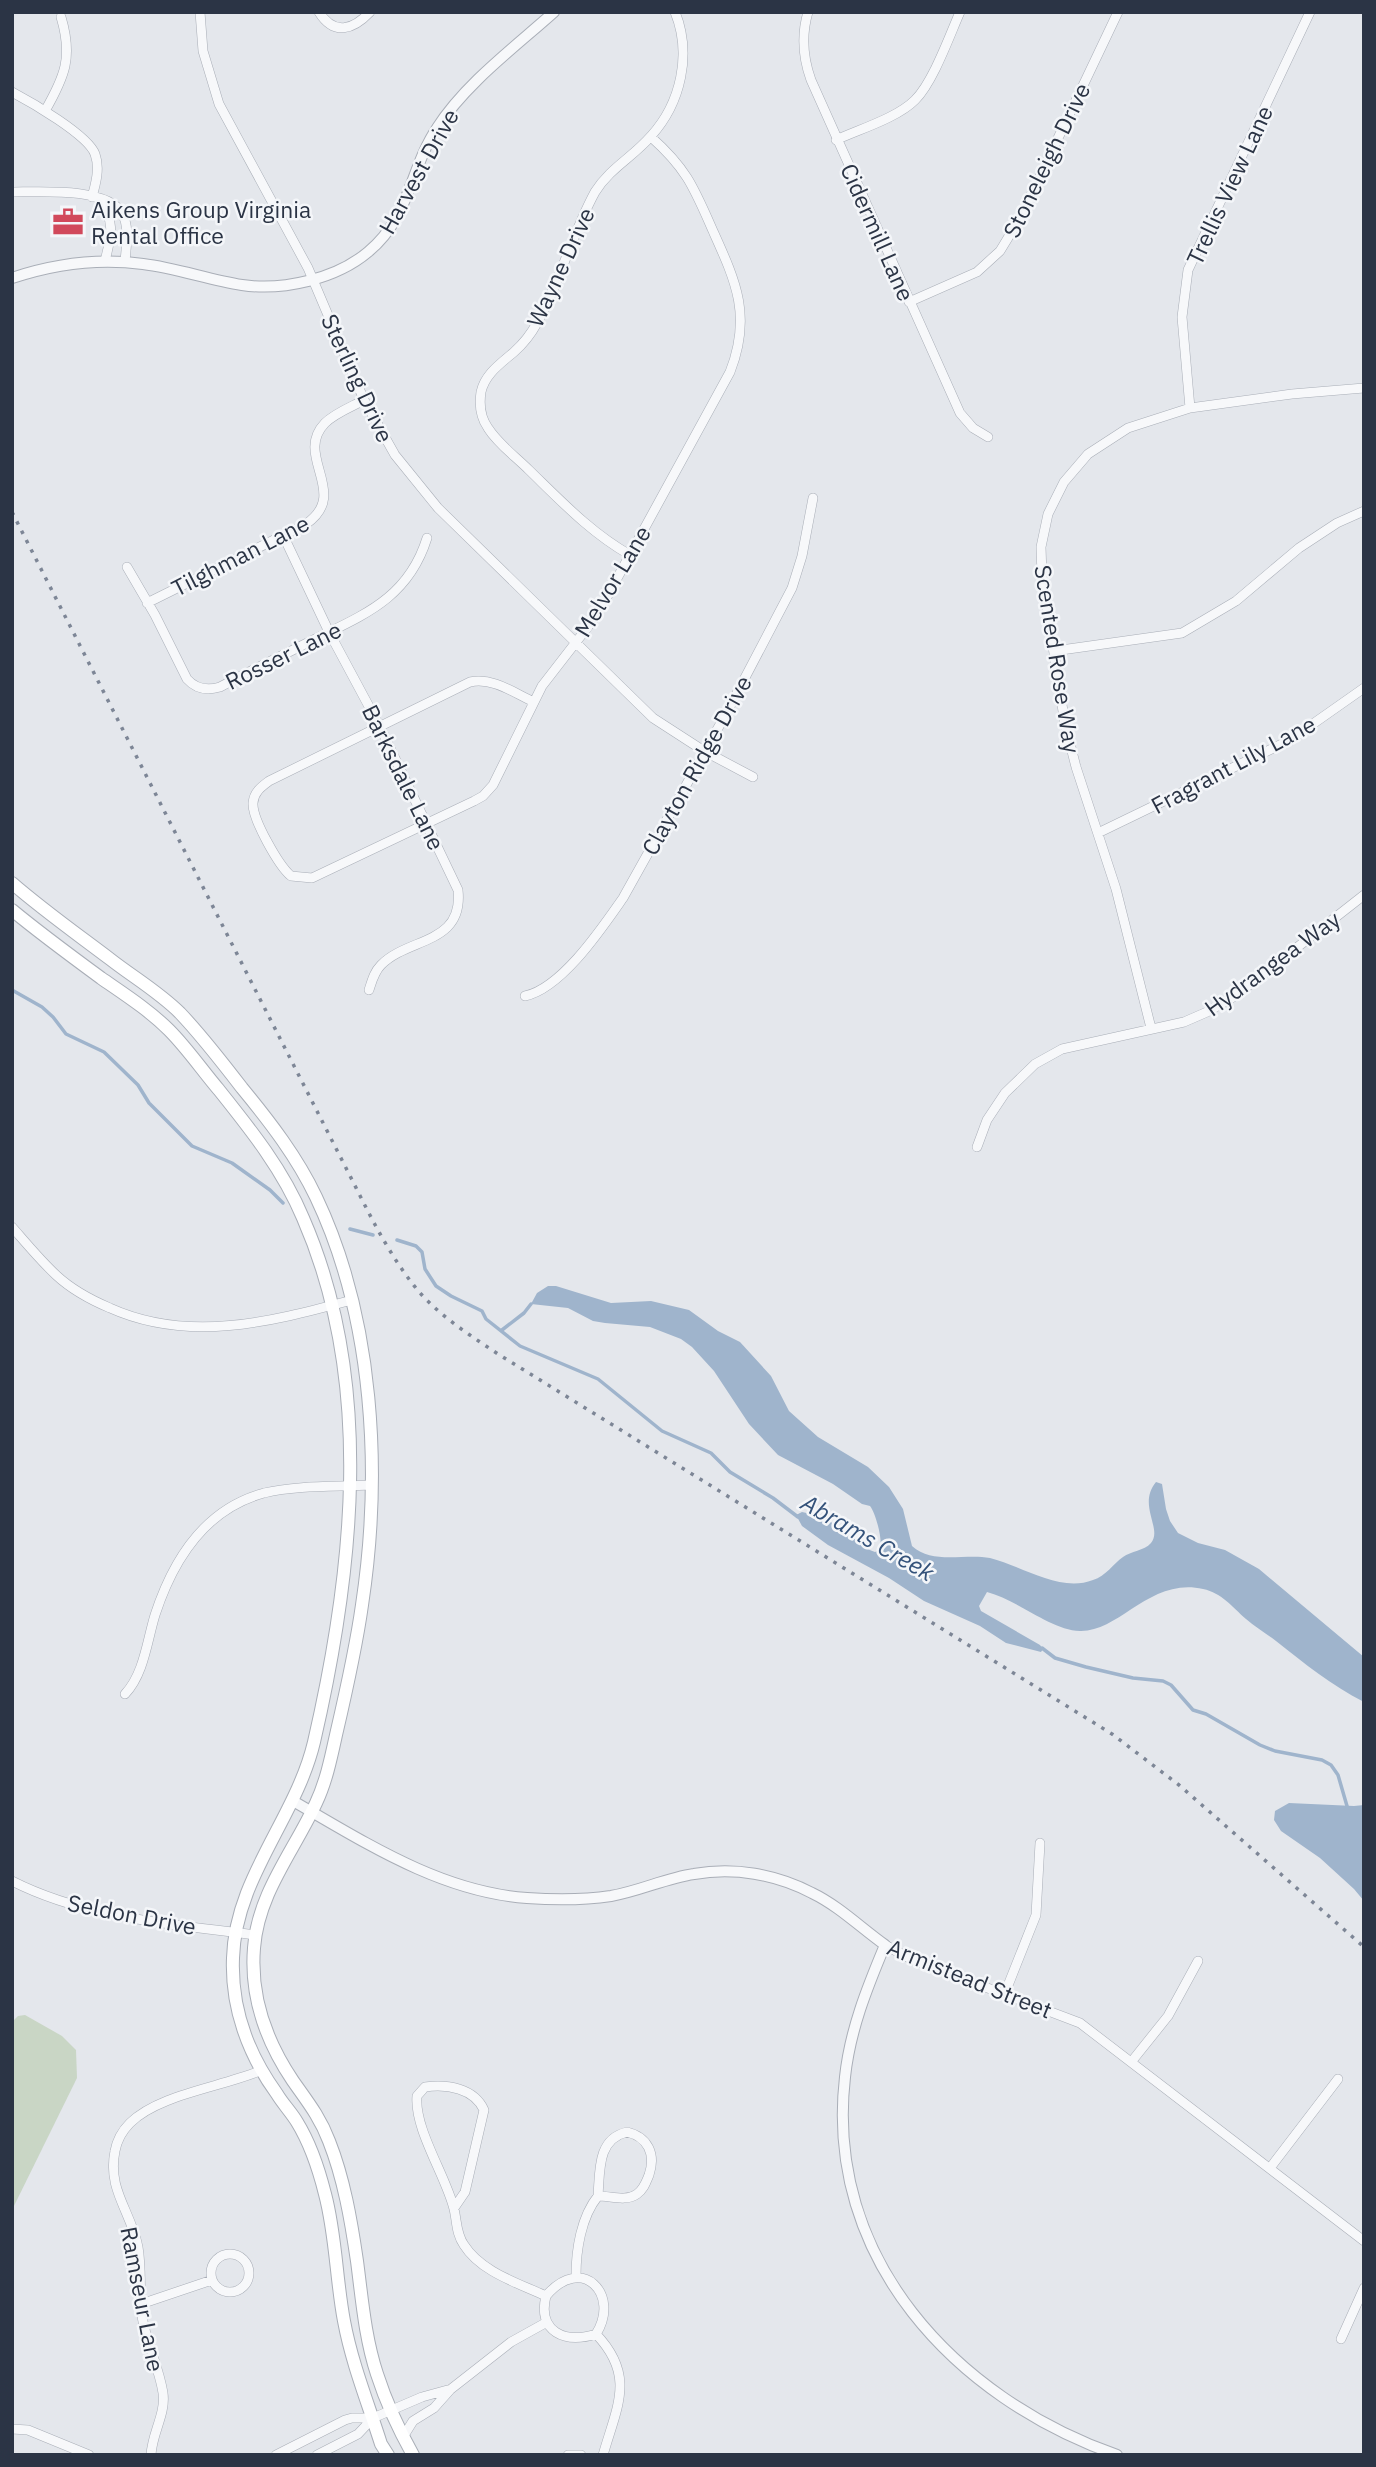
<svg xmlns="http://www.w3.org/2000/svg" width="1376" height="2467" viewBox="0 0 1376 2467" font-family="'IBM Plex Sans',sans-serif">
	<style>
		.grass { fill: #c9d6c5 }
		.water { fill: #9fb4cc }
		.lines { fill: none; stroke-linecap: round; stroke-linejoin: round }
		.stream { stroke: #9fb4cc; stroke-width: 3.5 }
		.minor-casing { stroke: #a9aeb7; stroke-width: 10 }
		.tertiary-casing { stroke: #a9aeb7; stroke-width: 12 }
		.secondary-casing { stroke: #a9aeb7; stroke-width: 14 }
		.minor { stroke: #f7f8fa; stroke-width: 9 }
		.tertiary { stroke: #f7f8fa; stroke-width: 10 }
		.secondary { stroke: #fff; stroke-width: 12 }
		.rail { stroke: #7d8696; stroke-width: 3.5; stroke-dasharray: 3.5 7; stroke-linecap: butt }
		.labels { text-anchor: middle; dominant-baseline: central; stroke-width: 5; stroke-linejoin: round; paint-order: stroke }
		.street-label { font-size: 23px; fill: #2b3445; stroke: #f4f6f9 }
		.poi-label { font-size: 23px; fill: #2b3445; stroke: #f4f6f9; text-anchor: start }
		.water-label { font-size: 24px; font-style: italic; fill: #34527a; stroke: #f4f6f9 }
	</style>
	<rect width="100%" height="100%" fill="#e4e7ec"/>
	<path class="grass" d="M 25,2015 L 62,2036 L 76,2050 L 77,2078 L 12,2210 L 12,2022 L 18,2016 Z"/>
	<path class="water" d="M 548,1286 L 556,1286 L 611,1303 L 651,1301 L 689,1310 L 718,1331 L 740,1342 L 771,1376 L 789,1411 L 818,1437 L 868,1467 L 889,1487 L 903,1509 L 912,1546 C 933,1565 965,1553 990,1558 C 1022,1566 1060,1593 1093,1580 C 1106,1576 1113,1564 1123,1557 C 1131,1551 1144,1551 1151,1543 C 1163,1529 1137,1505 1156,1482 L 1162,1484 L 1166,1509 L 1170,1521 L 1178,1533 L 1198,1543 L 1225,1550 L 1259,1569 L 1364,1657 L 1364,1702 C 1331,1685 1305,1664 1276,1641 C 1267,1634 1255,1627 1246,1619 C 1232,1607 1222,1593 1203,1589 C 1150,1577 1120,1632 1080,1631 C 1050,1630 1018,1600 987,1592 L 979,1606 L 981,1611 L 1040,1645 L 1043,1649 L 1041,1652 L 1006,1643 L 980,1626 L 924,1601 L 889,1578 L 828,1545 L 802,1526 L 796,1515 L 802,1512 C 818,1515 835,1523 848,1533 C 857,1540 864,1549 875,1552 L 880,1550 C 883,1540 876,1514 870,1506 L 862,1504 L 833,1484 L 778,1455 L 749,1424 L 714,1371 L 692,1347 L 681,1339 L 650,1327 L 605,1323 L 593,1321 L 568,1308 L 531,1304 L 537,1293 Z
		M 1289,1803 L 1354,1806 L 1364,1805 L 1364,1901 L 1354,1889 L 1320,1858 L 1281,1831 L 1274,1820 L 1275,1811 Z"/>
	<g class="lines">
		<path class="stream" d="M 12,990 L 42,1007 L 53,1017 L 66,1034 L 104,1052 L 138,1085 L 149,1103 L 192,1146 L 232,1163 L 270,1190 L 283,1203
			M 350,1229 L 373,1235
			M 397,1240 L 416,1246 L 422,1252 L 425,1269 L 436,1286 L 451,1296 L 482,1311 L 486,1319 L 520,1346 L 598,1379 L 662,1431 L 711,1453 L 730,1472 L 773,1498 L 798,1517
			M 502,1330 L 524,1313 L 531,1304
			M 1042,1648 L 1055,1658 L 1086,1667 L 1133,1678 L 1163,1681 L 1171,1685 L 1193,1710 L 1206,1714 L 1260,1745 L 1275,1751 L 1322,1760 L 1331,1765 L 1338,1775 L 1347,1806"/>
		<defs>
			<path id="minor" d="M 200,12 L 203,51 L 219,104 L 308,268 L 364,400 L 395,455 L 438,508 L 653,718 L 704,751 L 753,777
				M 319,12 C 334,36 353,30 370,12
				M 808,12 C 801,36 803,58 811,80 L 960,413 L 973,428 L 988,437
				M 12,92 C 31,102 88,135 95,154 C 100,168 96,183 92,197
				M 45,111 C 65,76 73,57 61,17
				M 836,140 C 860,129 897,118 915,100 C 933,82 949,37 960,12
				M 12,192 C 38,192 107,187 122,213 C 130,227 126,247 125,262
				M 99,202 C 117,219 110,240 105,261
				M 909,302 L 977,272 L 1000,251 L 1020,218 L 1118,12
				M 1190,408 L 1182,317 L 1188,270 L 1310,12
				M 283,535 L 329,632 L 380,727 L 458,890 C 464,945 408,937 381,965 C 374,972 372,981 369,990
				M 630,555 C 591,533 561,501 529,470 C 515,456 498,444 488,428 C 481,418 479,405 481,392 C 485,374 500,364 514,352 C 523,344 531,334 537,323 C 560,282 572,234 595,192 C 610,168 633,157 651,136 C 681,103 692,54 675,12
				M 127,567 L 155,615 L 187,679 C 196,689 207,691 220,687 C 250,671 281,656 311,641 C 363,615 408,599 427,538
				M 147,603 L 306,524 C 351,493 293,456 325,423 C 335,413 351,407 364,400
				M 1054,651 L 1182,633 L 1236,601 L 1299,548 L 1337,523 L 1364,511
				M 534,702 C 514,693 493,677 470,682 L 269,781 C 261,787 254,792 253,803 C 252,819 279,866 291,876 L 312,878 L 474,801 L 483,796 L 493,785 L 542,686 L 597,615 L 730,372 C 752,316 736,282 713,231 C 694,188 687,169 651,137
				M 1098,833 L 1290,740 L 1364,688
				M 525,996 C 562,988 602,928 623,898 L 727,712 L 792,588 L 802,556 L 813,498
				M 1151,1028 L 1116,889 L 1076,767 L 1065,724 L 1042,576 L 1041,547 L 1048,514 L 1064,482 L 1088,454 L 1128,428 L 1190,408 L 1292,394 L 1364,388
				M 977,1147 L 987,1120 L 1005,1093 L 1035,1064 L 1062,1049 L 1184,1022 L 1207,1012 L 1235,996 L 1364,895
				M 12,1227 C 26,1243 40,1260 56,1275 C 71,1289 91,1300 110,1308 C 190,1344 273,1321 352,1300
				M 125,1694 C 144,1674 147,1641 155,1615 C 173,1560 204,1509 264,1493 C 298,1485 337,1487 371,1485
				M 12,1881 C 87,1919 173,1924 255,1935
				M 885,1945 L 911,1959 L 1080,2023 L 1364,2241
				M 1005,1993 L 1036,1915 L 1040,1843
				M 1132,2061 L 1168,2016 L 1198,1961
				M 627,2132 C 648,2137 656,2154 649,2175 C 646,2182 644,2189 637,2194 C 626,2202 611,2196 598,2196 C 600,2171 597,2139 627,2132 Z
				M 1270,2168 L 1338,2079
				M 454,2208 L 465,2192 L 484,2110 C 474,2088 447,2084 425,2087 L 417,2096 C 414,2129 446,2176 454,2209 C 457,2221 456,2234 464,2245 C 481,2272 518,2283 546,2296
				M211 2273a19 19 0 1 1 38 0a19 19 0 1 1-38 0Z
				M 576,2276 C 576,2250 581,2217 598,2196
				M 546,2296 C 582,2253 621,2295 596,2334
				M 546,2296 C 537,2332 565,2344 596,2334
				M 141,2304 L 212,2280
				M 596,2334 C 636,2376 617,2406 603,2455
				M 1341,2339 L 1364,2288
				M 12,2429 L 28,2430 L 89,2455
				M 403,2437 L 413,2421 L 434,2408 L 450,2390
				M 151,2455 C 152,2433 166,2414 163,2393 C 159,2367 146,2342 142,2316 C 139,2293 142,2270 138,2247 C 131,2211 107,2190 115,2151 C 117,2140 122,2131 130,2123 C 159,2094 223,2087 262,2070
				M 276,2455 L 345,2420 L 352,2418 L 373,2418 L 422,2397 L 451,2389 L 511,2342 L 547,2322
				M 317,2455 L 358,2434 L 373,2418
				M 568,2455 L 581,2455"/>
			<path id="tertiary" d="M 12,278 C 54,264 99,258 143,264 C 177,268 209,280 242,285 C 283,291 336,279 368,252 C 410,218 410,168 437,128 C 465,84 515,47 554,12
				M 293,1801 C 366,1843 441,1892 527,1898 C 555,1900 584,1900 611,1896 C 640,1891 666,1878 694,1874 C 734,1867 776,1874 812,1893 C 839,1906 861,1928 885,1945 C 867,1988 850,2030 845,2077 C 824,2258 955,2398 1117,2455"/>
			<path id="secondary" d="M 12,883 C 43,910 77,934 110,959 C 133,977 159,992 180,1013 C 202,1036 222,1062 242,1088 C 270,1122 297,1157 316,1197 C 374,1319 382,1473 362,1605 C 356,1648 346,1692 336,1735 C 331,1758 326,1782 316,1803 C 294,1851 258,1893 254,1948 C 250,1997 266,2041 293,2081 C 307,2101 320,2117 329,2141 C 344,2179 351,2220 357,2261 C 362,2299 365,2338 377,2374 C 386,2402 399,2430 413,2455
				M 12,910 C 41,934 71,956 101,978 C 124,994 149,1010 169,1030 C 187,1048 202,1070 219,1090 C 251,1130 283,1170 303,1218 C 375,1383 353,1573 314,1742 C 296,1818 235,1878 233,1958 C 231,2007 248,2054 277,2094 C 283,2104 291,2112 297,2122 C 310,2143 319,2170 325,2194 C 336,2235 336,2279 344,2321 C 352,2364 368,2403 381,2444 L 388,2455"/>
		</defs>
		<use href="#minor" class="minor-casing"/>
		<use href="#tertiary" class="tertiary-casing"/>
		<use href="#secondary" class="secondary-casing"/>
		<use href="#minor" class="minor"/>
		<use href="#tertiary" class="tertiary"/>
		<use href="#secondary" class="secondary"/>
		<path class="rail" d="M 12,512 L 346,1168 C 368,1211 389,1257 421,1294 C 443,1318 471,1336 498,1354 L 1112,1734 L 1179,1785 L 1364,1947"/>
	</g>
	<defs>
		<symbol id="office-bare" viewBox="-9 -9 18 18"><path d="M-6-3h4V-5.5h4V-3h4V5H-6ZM-1-4.5V-3h2v-1.5ZM-6 0V1H6V0Z" fill="#d1495b" stroke="#f4f6f9" stroke-width="2.5" paint-order="stroke"/></symbol>
	</defs>
	<g fill-rule="evenodd">
		<use href="#office-bare" x="46" y="200" width="44" height="44"/>
	</g>
	<g class="labels">
		<g class="street-label">
			<text transform="translate(1046 160) rotate(-64)">Stoneleigh Drive</text>
			<text transform="translate(418 171) rotate(-61)">Harvest Drive</text>
			<text transform="translate(1229 185) rotate(-65)">Trellis View Lane</text>
			<text transform="translate(878 232) rotate(66)">Cidermill Lane</text>
			<text transform="translate(560 267) rotate(-65)">Wayne Drive</text>
			<text transform="translate(358 378) rotate(65)">Sterling Drive</text>
			<text transform="translate(240 555) rotate(-27)">Tilghman Lane</text>
			<text transform="translate(612 581) rotate(-59)">Melvor Lane</text>
			<text transform="translate(283 655) rotate(-26)">Rosser Lane</text>
			<text transform="translate(1058 659) rotate(81)">Scented Rose Way</text>
			<text transform="translate(1233 764) rotate(-28)">Fragrant Lily Lane</text>
			<text transform="translate(696 765) rotate(-61)">Clayton Ridge Drive</text>
			<text transform="translate(404 777) rotate(64)">Barksdale Lane</text>
			<text transform="translate(1272 963) rotate(-36)">Hydrangea Way</text>
			<text transform="translate(132 1914) rotate(11)">Seldon Drive</text>
			<text transform="translate(970 1978) rotate(22)">Armistead Street</text>
			<text transform="translate(143 2299) rotate(79)">Ramseur Lane</text>
		</g>
		<g class="poi-label">
			<text x="91" y="209">Aikens Group Virginia<tspan x="91" dy="26">Rental Office</tspan></text>
		</g>
		<g class="water-label">
			<text transform="translate(868 1537) rotate(30)">Abrams Creek</text>
		</g>
	</g>
	<rect width="1376" height="2467" fill="none" stroke="#2b3445" stroke-width="28"/>
</svg>
